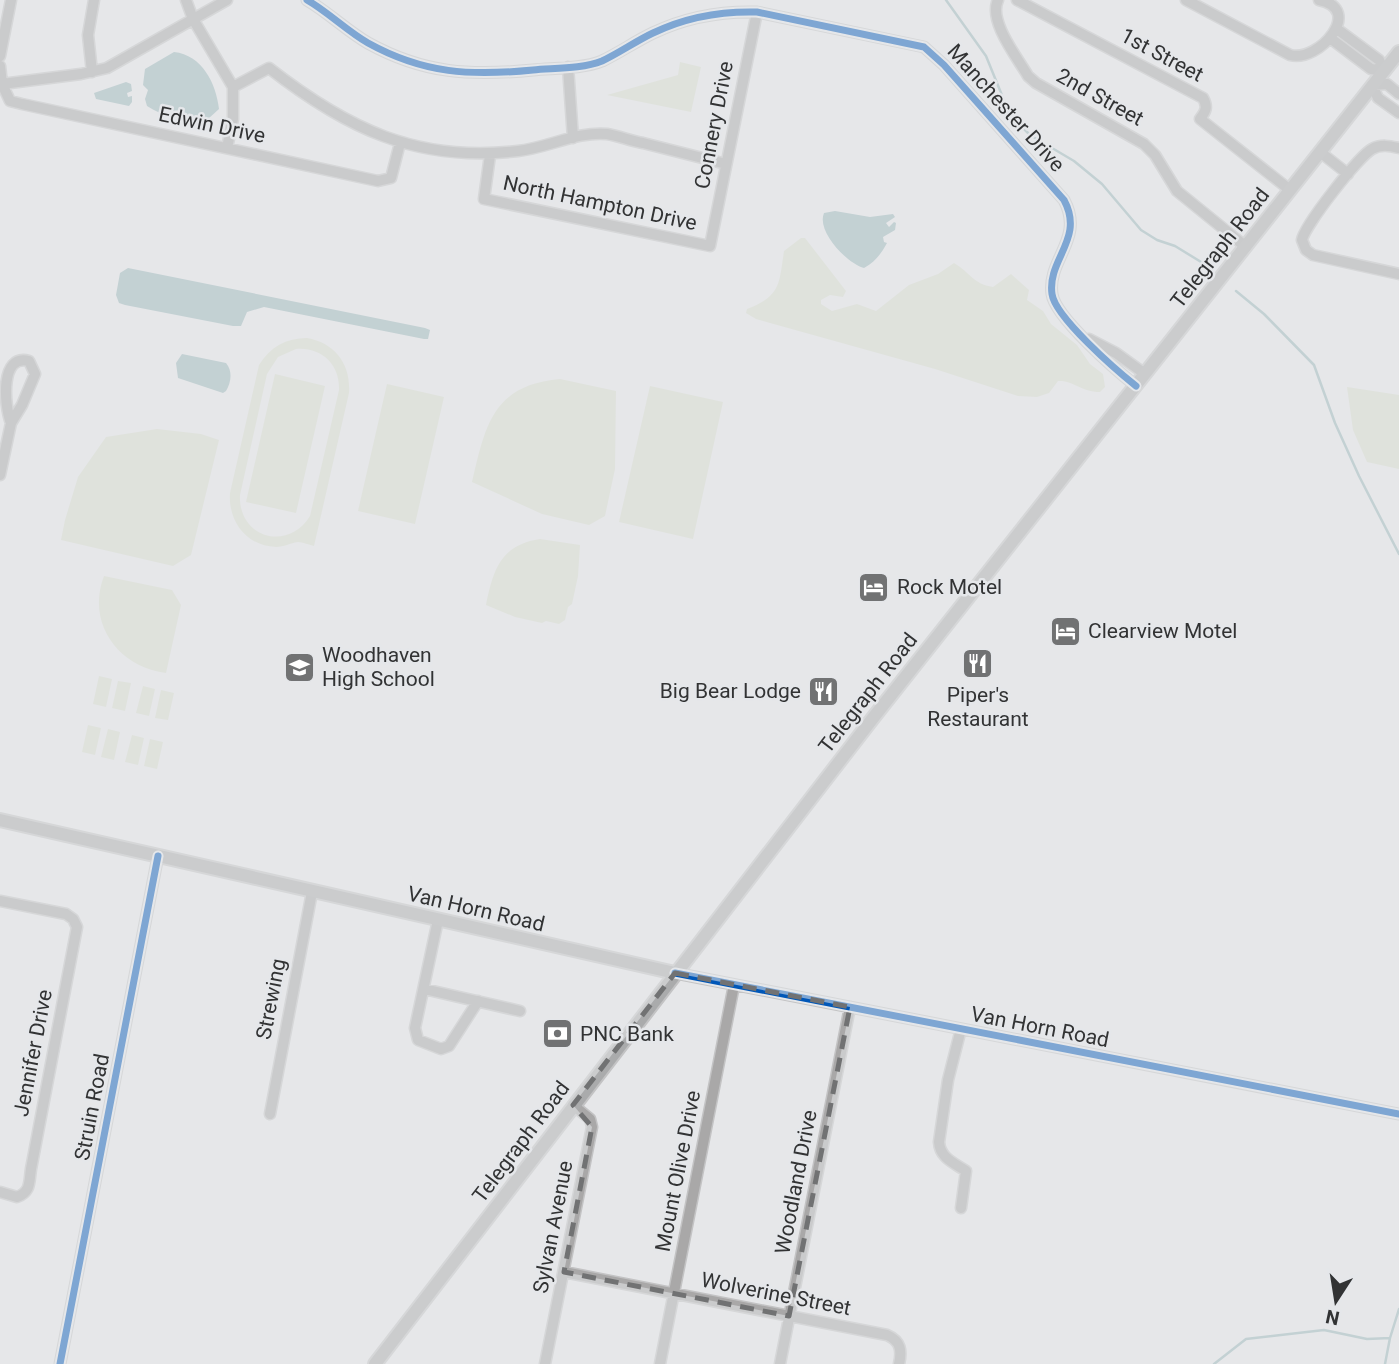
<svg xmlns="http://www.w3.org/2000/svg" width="1399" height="1364" viewBox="0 0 1399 1364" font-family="Roboto,sans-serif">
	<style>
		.green { fill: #d8dbcd; fill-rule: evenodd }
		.water { fill: #9ab5b9 }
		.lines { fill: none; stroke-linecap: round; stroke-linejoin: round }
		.stream { stroke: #9ab5b9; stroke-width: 2.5 }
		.minor-casing { stroke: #c3c3c4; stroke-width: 13 }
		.major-casing { stroke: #c3c3c4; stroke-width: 16 }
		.minor { stroke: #a9a8a8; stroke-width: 10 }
		.major { stroke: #aaabac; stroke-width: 12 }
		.cycleway-casing { stroke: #e5e7ea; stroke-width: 11 }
		.cycleway { stroke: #0057b8; stroke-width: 7 }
		.marked { fill: none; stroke: #717273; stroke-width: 5; stroke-dasharray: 14 9; stroke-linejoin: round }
		.labels { text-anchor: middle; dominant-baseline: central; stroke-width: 5; stroke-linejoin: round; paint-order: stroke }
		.street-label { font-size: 21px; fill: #323334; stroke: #e5e7ea }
		.poi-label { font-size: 21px; fill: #323334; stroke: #e5e7ea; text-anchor: start }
	</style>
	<rect width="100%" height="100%" fill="#e6e7e9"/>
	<path class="green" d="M 680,62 L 701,67 L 691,112 L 607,95 L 678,75 Z
		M 801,238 L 805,238 L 846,291 L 843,297 L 830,295 L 821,300 L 821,304 L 832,311 L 857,304 L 876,311 L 909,285 L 938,274 L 954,263 C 971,273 973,284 993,287 L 1011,274 L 1029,290 L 1027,300 L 1043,311 L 1051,324 L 1077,345 L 1090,364 L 1103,374 L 1105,387 L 1100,392 C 1081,392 1073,380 1058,381 L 1049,393 L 1037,397 L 1018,396 L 935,369 L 756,319 L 746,313 L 747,309 C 781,296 779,284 784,251 Z
		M 307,338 C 335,343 351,364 349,393 L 314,546 C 310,545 302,542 298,542 C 290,543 284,547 276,547 C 246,546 228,521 230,493 L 259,365 C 270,347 286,338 307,338 ZM 296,349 C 322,347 340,365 339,390 L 310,516 C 288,552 238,538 240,495 L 267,374 L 278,357 Z
		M 275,374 L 325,386 L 296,513 L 246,502 Z
		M 560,379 L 616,391 L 615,469 L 605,516 L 589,525 L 542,514 L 472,482 C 485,427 492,385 560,379 Z
		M 387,384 L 444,397 L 415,524 L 358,511 Z
		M 650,386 L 723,402 L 693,539 L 619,522 Z
		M 1347,387 L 1399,395 L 1399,469 L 1367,462 L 1353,430 Z
		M 157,429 L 201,434 L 219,440 L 191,555 L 173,566 L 61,540 L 65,520 L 78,477 L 106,437 Z
		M 540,539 L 580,545 L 578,576 L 572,604 L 568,607 L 565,620 L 559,624 L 546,621 L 542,623 L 515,617 L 486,605 C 493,571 500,545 540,539 Z
		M 104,576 L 172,590 L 181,605 L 166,673 C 118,667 86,623 104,576 Z
		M 99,676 L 112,679 L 106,707 L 93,704 Z
		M 118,681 L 131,683 L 125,711 L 112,708 Z
		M 143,686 L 155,689 L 149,716 L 136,713 Z
		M 161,690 L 174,693 L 168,720 L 155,718 Z
		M 88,725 L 101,728 L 95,755 L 82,752 Z
		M 108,729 L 120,732 L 114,760 L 101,757 Z
		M 132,735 L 144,738 L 138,765 L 125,762 Z
		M 150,739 L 163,742 L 157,769 L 144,766 Z"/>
	<path class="water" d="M 174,52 C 202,55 216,83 219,109 L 208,119 C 187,120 165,118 147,106 L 145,99 L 148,90 L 143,85 L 145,69 Z
		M 126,82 L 131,84 L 132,91 L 127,93 L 128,97 L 132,96 L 132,102 L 129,106 L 96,99 L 94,93 Z
		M 835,211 L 870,217 L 893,214 L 895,217 L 886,223 L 889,227 L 894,222 L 896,223 L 895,230 L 883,237 L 884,242 L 887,243 C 881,254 875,262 864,268 C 848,264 816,232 824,213 Z
		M 128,268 L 425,328 L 430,330 L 428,339 L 424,339 L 264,307 L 247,312 L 241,326 L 233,326 L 125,305 L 119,303 L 116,295 L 120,273 Z
		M 182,354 L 226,363 C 233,371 231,383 226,391 L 223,393 L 178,378 L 176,363 Z"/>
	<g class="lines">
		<path class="stream" d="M 946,0 L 986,56 L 1010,115 L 1030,135 L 1074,161 L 1102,184 L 1141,230 L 1157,240 L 1175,246 L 1206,265
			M 1236,291 L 1264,314 L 1314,365 L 1335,423 L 1359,476 L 1399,554
			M 1214,1364 L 1246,1339 L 1324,1330 L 1367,1339 L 1390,1338
			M 1385,1364 L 1390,1338 L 1399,1309"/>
		<defs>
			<path id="minor" d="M 186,0 L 193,19 L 233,87 L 233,119 L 227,148
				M 307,0 C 328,12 347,31 368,43 C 424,74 471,76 533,70 C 554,68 582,69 602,61 C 619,53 636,41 653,33 C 686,17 720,11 757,12 L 924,47 L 944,65 L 1064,200 C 1085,239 1047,259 1052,294 C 1055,317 1116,370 1136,386
				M 998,0 C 988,21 1017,57 1028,76 L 1036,83 L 1144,144 L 1155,155 L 1177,191 L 1246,247
				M 1017,0 L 1203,98 C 1208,107 1206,111 1200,119 L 1290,190
				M 1186,0 L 1290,55 C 1319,63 1365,9 1319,0
				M 1337,29 L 1379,60 L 1384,71
				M 1330,38 L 1371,69 L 1384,71
				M 0,56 L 11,0
				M 0,66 L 2,84 L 81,74 L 107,68 L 227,0
				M 568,67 L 573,138
				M 92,72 L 88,35 L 94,0
				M 0,85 L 2,84 L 10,101 L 22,104 L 378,181 L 391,178 L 400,143
				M 233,87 L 269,68 C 346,128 417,163 518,151 C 547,148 578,131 607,134 C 619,136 631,141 643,143 C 670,150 698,157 726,164
				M 1399,94 L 1387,84 L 1372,85 L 1378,98 L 1399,113
				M 1399,148 C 1390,146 1381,144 1372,149 C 1359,156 1304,226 1302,240 L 1306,250 L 1313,255 L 1399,274
				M 1320,152 L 1348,174
				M 490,155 L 484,199 L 710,246 L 757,12
				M 1089,339 L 1116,353 L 1145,374
				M 0,475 L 11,423 L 22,405 L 35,374 L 29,361 C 0,353 4,405 11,423
				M 0,901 L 66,914 L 73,919 L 77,927 L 31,1169 C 29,1182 31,1192 17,1197 L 0,1192
				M 438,920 L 415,1028 L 418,1040 L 441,1049 L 449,1046 L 478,1001
				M 675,973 L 1399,1114
				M 424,989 L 520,1011
				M 961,1029 L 948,1080 L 939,1142 C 940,1158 954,1163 966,1171 L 961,1208
				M 270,1114 L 312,892
				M 564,1272 L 887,1335 C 901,1341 902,1351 899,1364
				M 60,1364 L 158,856
				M 545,1364 L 592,1127 L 590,1119 L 573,1105
				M 660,1364 L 734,985
				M 780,1364 L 850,1007"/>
			<path id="major" d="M 0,820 L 675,973
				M 375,1364 L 873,718 L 1399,52"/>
		</defs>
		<use href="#minor" class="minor-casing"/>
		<use href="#major" class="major-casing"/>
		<use href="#minor" class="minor"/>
		<use href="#major" class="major"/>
		<defs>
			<path id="cycleway" d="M 307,0 C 328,12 347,31 368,43 C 424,74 471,76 533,70 C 554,68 582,69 602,61 C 619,53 636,41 653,33 C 686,17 720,11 757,12 L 924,47 L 944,65 L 1064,200 C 1085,239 1047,259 1052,294 C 1055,317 1116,370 1136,386
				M 675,973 L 1399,1114
				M 60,1364 L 158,856"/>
		</defs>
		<use href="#cycleway" class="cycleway-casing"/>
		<use href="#cycleway" class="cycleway"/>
	</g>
	<path d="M0 0H1399V1364H0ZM 675,973 L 850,1007 L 789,1316 L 564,1272 L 592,1127 L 573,1105 Z" fill="#e6e7e9" fill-opacity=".55" fill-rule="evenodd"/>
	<path class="marked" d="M 675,973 L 850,1007 L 789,1316 L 564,1272 L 592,1127 L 573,1105 Z"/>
	<defs>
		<symbol id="hotel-square" viewBox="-11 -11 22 22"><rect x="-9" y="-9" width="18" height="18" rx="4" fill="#717273" stroke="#e5e7ea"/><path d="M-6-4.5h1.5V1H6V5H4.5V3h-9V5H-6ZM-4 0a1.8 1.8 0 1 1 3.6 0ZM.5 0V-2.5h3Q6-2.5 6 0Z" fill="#fff"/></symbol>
		<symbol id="restaurant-square" viewBox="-11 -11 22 22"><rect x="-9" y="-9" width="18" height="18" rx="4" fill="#717273" stroke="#e5e7ea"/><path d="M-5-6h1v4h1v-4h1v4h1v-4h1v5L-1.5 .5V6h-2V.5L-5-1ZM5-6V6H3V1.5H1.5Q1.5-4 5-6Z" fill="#fff"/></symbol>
		<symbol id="school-square" viewBox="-11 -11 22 22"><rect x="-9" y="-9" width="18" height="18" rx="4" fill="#717273" stroke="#e5e7ea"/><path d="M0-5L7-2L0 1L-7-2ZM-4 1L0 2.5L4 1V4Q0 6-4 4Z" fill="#fff"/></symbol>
		<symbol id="bank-square" viewBox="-11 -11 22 22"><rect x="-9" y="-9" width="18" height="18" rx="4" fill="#717273" stroke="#e5e7ea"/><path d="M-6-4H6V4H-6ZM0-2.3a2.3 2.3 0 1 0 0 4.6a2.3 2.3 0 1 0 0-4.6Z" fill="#fff"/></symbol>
	</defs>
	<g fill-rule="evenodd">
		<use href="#hotel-square" x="856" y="570" width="35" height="35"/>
		<use href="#hotel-square" x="1048" y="614" width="35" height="35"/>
		<use href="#restaurant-square" x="960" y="646" width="35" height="35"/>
		<use href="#school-square" x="282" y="650" width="35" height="35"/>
		<use href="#restaurant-square" x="806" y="674" width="35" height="35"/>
		<use href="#bank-square" x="540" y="1016" width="35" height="35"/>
	</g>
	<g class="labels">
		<g class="street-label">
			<text transform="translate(1162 55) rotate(28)">1st Street</text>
			<text transform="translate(1100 97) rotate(29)">2nd Street</text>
			<text transform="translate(1006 108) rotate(48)">Manchester Drive</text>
			<text transform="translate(212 125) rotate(12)">Edwin Drive</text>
			<text transform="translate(714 125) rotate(-79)">Connery Drive</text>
			<text transform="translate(600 203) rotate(12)">North Hampton Drive</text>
			<text transform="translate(1220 248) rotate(-52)">Telegraph Road</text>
			<text transform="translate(868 693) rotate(-52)">Telegraph Road</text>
			<text transform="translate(476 909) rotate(13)">Van Horn Road</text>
			<text transform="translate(271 999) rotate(-79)">Strewing</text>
			<text transform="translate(1040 1027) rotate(11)">Van Horn Road</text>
			<text transform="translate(33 1053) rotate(-79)">Jennifer Drive</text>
			<text transform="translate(92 1107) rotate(-79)">Struin Road</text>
			<text transform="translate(521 1142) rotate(-53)">Telegraph Road</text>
			<text transform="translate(678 1171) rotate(-79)">Mount Olive Drive</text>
			<text transform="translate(796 1182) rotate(-79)">Woodland Drive</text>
			<text transform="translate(553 1227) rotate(-79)">Sylvan Avenue</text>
			<text transform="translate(776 1294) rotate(11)">Wolverine Street</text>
		</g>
		<g class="poi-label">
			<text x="897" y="587">Rock Motel</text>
			<text x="1088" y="631">Clearview Motel</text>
			<text x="322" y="655">Woodhaven<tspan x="322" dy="24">High School</tspan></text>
			<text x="801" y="691" text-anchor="end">Big Bear Lodge</text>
			<text x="978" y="695" text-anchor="middle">Piper's<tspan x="978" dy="24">Restaurant</tspan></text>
			<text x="580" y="1034">PNC Bank</text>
		</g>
	</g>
	<g transform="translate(1336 1301) rotate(192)" stroke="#e5e7ea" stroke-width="5" paint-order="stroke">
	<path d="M0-5L12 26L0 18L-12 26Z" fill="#323334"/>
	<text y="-10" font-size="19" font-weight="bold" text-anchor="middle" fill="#323334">N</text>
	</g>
</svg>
